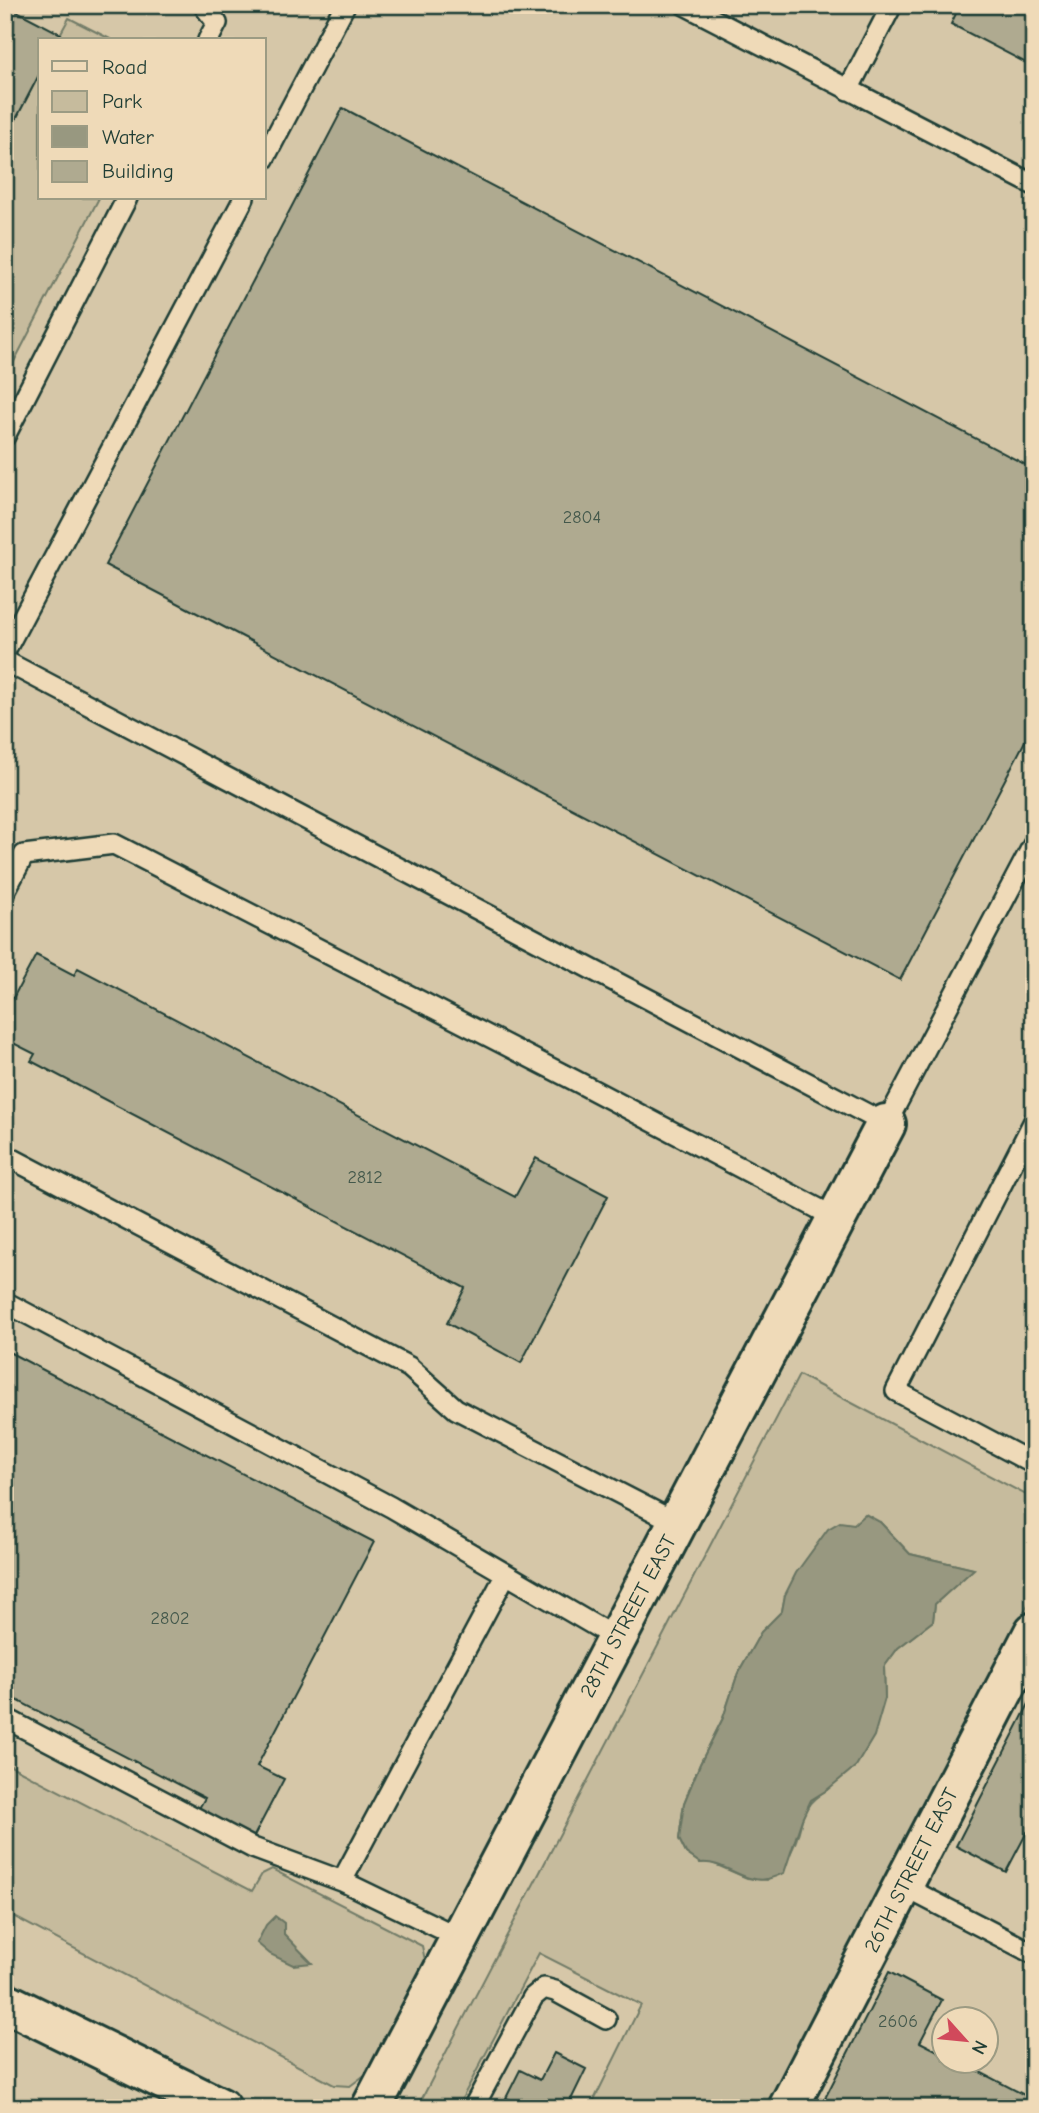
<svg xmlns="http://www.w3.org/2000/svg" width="1039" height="2113" viewBox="0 0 1039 2113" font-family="'Comic Neue',sans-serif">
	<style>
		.built { fill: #d6c7a8; fill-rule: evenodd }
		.green { fill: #c6bb9d; stroke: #727c68; stroke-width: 2; fill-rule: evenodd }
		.water { fill: #989880; stroke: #687462; stroke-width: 2 }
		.building { fill: #afaa90; stroke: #1f3d34; stroke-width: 2 }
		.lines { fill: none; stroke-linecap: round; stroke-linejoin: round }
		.lane-casing { stroke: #1f3d34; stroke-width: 24 }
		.street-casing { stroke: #1f3d34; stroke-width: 44 }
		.secondary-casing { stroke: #1f3d34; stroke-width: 44 }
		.lane { stroke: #efdab8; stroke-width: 19 }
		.street { stroke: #efdab8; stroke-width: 38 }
		.secondary { stroke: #efdab8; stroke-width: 38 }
		.labels { text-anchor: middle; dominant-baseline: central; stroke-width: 7; stroke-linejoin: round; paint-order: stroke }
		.number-label { font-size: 18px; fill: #43584b }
		.street-label { font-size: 21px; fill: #1f3d34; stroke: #efdab8 }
	</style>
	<rect width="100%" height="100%" fill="#e7d4b3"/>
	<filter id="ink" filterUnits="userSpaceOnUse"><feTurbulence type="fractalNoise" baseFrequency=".0143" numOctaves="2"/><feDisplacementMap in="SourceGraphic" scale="14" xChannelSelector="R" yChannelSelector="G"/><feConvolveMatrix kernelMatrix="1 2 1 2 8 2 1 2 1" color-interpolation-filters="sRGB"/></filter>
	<g filter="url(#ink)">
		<path class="built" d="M 5,5 L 1034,5 L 1034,2108 L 5,2108 ZM 40,40 L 264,40 L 264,198 L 40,198 ZM 944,2018 L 986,2018 L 986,2060 L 944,2060 Z"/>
		<path class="green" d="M 69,18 L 112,40 L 57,40 Z
			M 40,73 L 40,198 L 99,198 L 5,379 L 5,140 Z
			M 799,1375 L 1034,1499 L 1034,1593 L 767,2108 L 590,2108 L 641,2005 L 539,1953 L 457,2108 L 417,2108 ZM 880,1522 L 910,1554 L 973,1569 L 935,1604 L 933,1621 L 898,1648 L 884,1667 L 885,1698 L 827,1790 C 795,1809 806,1823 792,1850 C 787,1861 775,1871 767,1880 L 747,1878 L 710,1862 L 700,1863 L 686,1853 L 679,1839 L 684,1803 L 700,1764 L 723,1718 L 738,1673 L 761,1632 L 782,1611 L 785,1595 Z
			M 5,1763 L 252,1891 L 262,1874 L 272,1869 L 422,1946 L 425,1960 L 366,2074 L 350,2086 L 334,2085 L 5,1912 Z"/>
		<path class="water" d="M 865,1514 L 880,1522 L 910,1554 L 974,1569 L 935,1604 L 933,1621 L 898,1648 L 884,1667 L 885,1698 L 874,1736 L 856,1766 L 827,1790 L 811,1800 L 802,1819 L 784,1873 C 779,1875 773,1878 767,1879 C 743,1884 724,1860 700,1863 L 686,1853 L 679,1839 L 684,1803 L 700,1764 L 723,1718 L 738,1673 L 761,1632 L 782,1611 L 785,1595 L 796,1573 L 828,1529 L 840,1522 L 854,1524 Z
			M 275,1916 L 284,1923 L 284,1934 L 312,1963 L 293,1965 L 270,1954 L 257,1943 L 266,1925 Z"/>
		<path class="building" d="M 5,5 L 61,34 L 57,40 L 40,40 L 40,73 L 5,140 Z
			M 960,5 L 1034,5 L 1034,67 L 951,24 Z
			M 343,108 L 1034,469 L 1034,724 L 900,980 L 105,565 Z
			M 36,955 L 74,975 L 78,968 L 515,1197 L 536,1158 L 608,1196 L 521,1363 L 447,1323 L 465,1288 L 31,1061 L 35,1054 L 5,1039 L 5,1013 Z
			M 5,1350 L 374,1542 L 257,1766 L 284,1779 L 253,1838 L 198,1810 L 205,1798 L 5,1694 Z
			M 1034,1694 L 1034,1835 L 1027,1832 L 1006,1872 L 956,1846 Z
			M 889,1972 L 942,2000 L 920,2042 L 944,2054 L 944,2060 L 957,2060 L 1034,2100 L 1034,2108 L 820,2108 Z
			M 554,2053 L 586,2069 L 567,2108 L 508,2108 L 511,2100 L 506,2098 L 520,2070 L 540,2080 Z"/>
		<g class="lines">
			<defs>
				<path id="lane" d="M 203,5 L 217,23 L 208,40
					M 685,5 L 1034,185
					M 848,90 L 892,5
					M 264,159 L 345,5
					M 5,436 L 127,198
					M 5,651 L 244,198
					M 5,661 L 886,1124 L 1034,843
					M 5,891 L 24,855 L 114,844 L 574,1080 L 836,1218
					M 1034,1121 L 896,1391 L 1034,1464
					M 5,1155 L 409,1367 L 456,1409 L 677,1523
					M 5,1302 L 391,1507 L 616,1638
					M 5,1718 L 253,1848 L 342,1881 L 460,1938
					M 342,1881 L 506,1574
					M 903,1886 L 1034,1954
					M 473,2108 L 533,1997 L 544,1988 L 555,1991 L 606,2019"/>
				<path id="street" d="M 371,2108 L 886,1124
					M 788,2108 L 1034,1632"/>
				<path id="secondary" d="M 5,2002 L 221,2108"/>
			</defs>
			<use href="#lane" class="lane-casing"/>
			<use href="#street" class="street-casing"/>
			<use href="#secondary" class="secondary-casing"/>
			<use href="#lane" class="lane"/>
			<use href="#street" class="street"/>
			<use href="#secondary" class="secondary"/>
		</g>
	</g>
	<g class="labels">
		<g class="number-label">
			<text x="582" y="517">2804</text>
			<text x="365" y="1177">2812</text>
			<text x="170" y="1618">2802</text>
			<text x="898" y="2021">2606</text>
		</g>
		<g class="street-label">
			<text transform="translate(628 1616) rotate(-62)">28TH STREET EAST</text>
			<text transform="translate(911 1870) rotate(-63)">26TH STREET EAST</text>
		</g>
	</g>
	<rect width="1039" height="2113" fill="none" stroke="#efdab8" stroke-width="28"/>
	<rect x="14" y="14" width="1011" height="2085" fill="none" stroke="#1f3d34" stroke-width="2.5" filter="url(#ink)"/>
	<rect x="38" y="38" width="228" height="161" fill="#efdab8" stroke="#9c9b83" stroke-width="2"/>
	<rect x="52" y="61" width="35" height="10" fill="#efdab8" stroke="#9c9b83" stroke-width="2"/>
	<text x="102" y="74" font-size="21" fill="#1f3d34">Road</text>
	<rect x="52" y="91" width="35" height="21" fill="#c6bb9d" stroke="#9c9b83" stroke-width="2"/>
	<text x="102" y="108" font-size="21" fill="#1f3d34">Park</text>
	<rect x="52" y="126" width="35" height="21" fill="#989880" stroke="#9c9b83" stroke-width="2"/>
	<text x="102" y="144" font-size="21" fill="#1f3d34">Water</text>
	<rect x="52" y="161" width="35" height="21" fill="#afaa90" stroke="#9c9b83" stroke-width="2"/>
	<text x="102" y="178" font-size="21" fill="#1f3d34">Building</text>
	<g transform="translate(965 2040) rotate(117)"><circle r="33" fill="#efdab8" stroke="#9c9b83" stroke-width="2"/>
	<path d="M0-5L12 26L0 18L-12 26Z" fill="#d1495b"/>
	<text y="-10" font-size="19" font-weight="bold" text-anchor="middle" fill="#1f3d34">N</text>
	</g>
</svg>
